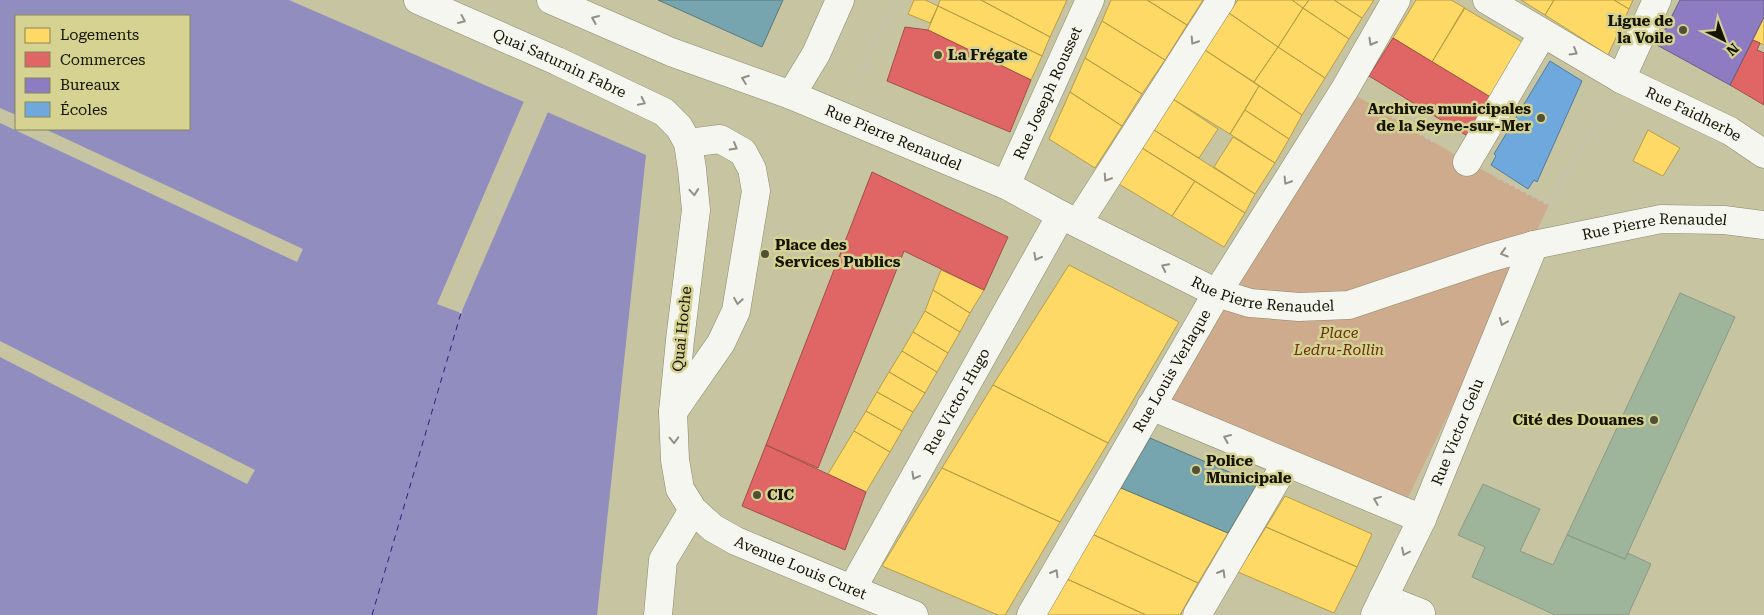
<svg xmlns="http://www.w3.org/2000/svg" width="1764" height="615" viewBox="0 0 1764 615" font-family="'Roboto Serif',serif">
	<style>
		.green { fill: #cdab8c }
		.water { fill: #928dbf; fill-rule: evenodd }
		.pier { fill: #c6c4a1 }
		.homes { fill: #ffd966; stroke: #b89e47 }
		.shops { fill: #e06666; stroke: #a34d47 }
		.offices { fill: #8e7cc3; stroke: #695c88 }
		.schools { fill: #6fa8dc; stroke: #547b9a }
		.public { fill: #76a5af; stroke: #59797a }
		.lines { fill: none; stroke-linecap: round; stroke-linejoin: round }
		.ferry { stroke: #361b83; stroke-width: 1; stroke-dasharray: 6 5; stroke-linecap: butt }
		.building { fill: #9eb59c; stroke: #8c9983 }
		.minor-casing { stroke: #8a886c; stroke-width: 29 }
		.major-casing { stroke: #8a886c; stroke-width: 29 }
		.path { stroke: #c3c3b9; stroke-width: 3; stroke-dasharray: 2.5 4; stroke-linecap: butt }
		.minor { stroke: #f6f6f1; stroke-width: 28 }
		.major { stroke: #f6f6f1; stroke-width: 28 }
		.oneway { stroke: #909085 }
		.poi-dot { fill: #525138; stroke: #d5d292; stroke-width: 2 }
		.labels { text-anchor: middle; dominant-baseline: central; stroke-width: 5; stroke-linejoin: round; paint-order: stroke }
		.poi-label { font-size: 15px; font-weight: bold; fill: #141300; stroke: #d5d292; text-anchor: start }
		.street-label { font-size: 15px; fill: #141300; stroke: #d5d292 }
		.park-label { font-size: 15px; font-style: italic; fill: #6b2f0e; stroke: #d5d292 }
	</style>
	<rect width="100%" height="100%" fill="#c6c4a1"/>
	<path class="green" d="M 1345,89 L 1467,162 L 1549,205 L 1402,510 L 1151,406 Z"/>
	<path class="water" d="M 0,0 L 289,0 L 646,155 L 597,615 L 0,615 ZM 16,16 L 189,16 L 189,129 L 16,129 Z"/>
	<path class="pier" d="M 524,101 L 548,112 L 461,313 L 437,304 Z
		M 0,108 L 16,115 L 16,129 L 45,129 L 303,249 L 297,262 L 0,123 Z
		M 0,341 L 255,470 L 247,484 L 0,357 Z"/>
	<path class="homes" d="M 914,0 L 925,0 L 938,6 L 930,23 L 908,14 Z
		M 940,0 L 981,0 L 1050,37 L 1042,56 L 938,6 Z
		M 981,0 L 1067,0 L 1050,37 Z
		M 1111,0 L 1147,0 L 1187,25 L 1165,60 L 1102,21 Z
		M 1147,0 L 1203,0 L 1187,25 Z
		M 1238,0 L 1292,0 L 1303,8 L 1278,47 L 1229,13 Z
		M 1292,0 L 1309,0 L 1303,8 Z
		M 1309,0 L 1334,0 L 1362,18 L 1349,39 L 1303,8 Z
		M 1334,0 L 1374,0 L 1362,18 Z
		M 1416,0 L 1451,0 L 1465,8 L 1432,62 L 1393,38 Z
		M 1521,0 L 1554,0 L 1545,15 Z
		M 1554,0 L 1614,0 L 1629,9 L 1608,55 L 1545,15 Z
		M 1614,0 L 1633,0 L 1629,9 Z
		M 938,6 L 1042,56 L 1031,80 L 928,30 Z
		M 1303,8 L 1349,39 L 1325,78 L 1278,47 Z
		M 1464,8 L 1524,43 L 1492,98 L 1432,62 Z
		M 1229,13 L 1278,47 L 1254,82 L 1205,50 Z
		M 1764,17 L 1764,45 L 1753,40 Z
		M 1102,21 L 1165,60 L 1142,94 L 1085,58 Z
		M 1278,47 L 1325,78 L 1302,115 L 1254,82 Z
		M 1205,50 L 1259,86 L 1230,134 L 1173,99 Z
		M 1085,58 L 1142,94 L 1122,126 L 1070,92 Z
		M 1259,86 L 1302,115 L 1289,139 L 1245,110 Z
		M 1070,92 L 1122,126 L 1095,168 L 1049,139 Z
		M 1173,99 L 1218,129 L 1199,158 L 1154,130 Z
		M 1245,110 L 1289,139 L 1275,163 L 1230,134 Z
		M 1154,130 L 1255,194 L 1245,213 L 1142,148 Z
		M 1648,130 L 1680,148 L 1663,176 L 1633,161 Z
		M 1233,137 L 1275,163 L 1255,194 L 1214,167 Z
		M 1142,148 L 1195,181 L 1172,216 L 1119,184 Z
		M 1195,181 L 1245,213 L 1224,247 L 1172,216 Z
		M 1069,265 L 1179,322 L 1108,443 L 993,385 Z
		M 941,270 L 984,290 L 970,313 L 933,290 Z
		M 933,290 L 970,313 L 960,332 L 925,311 Z
		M 925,311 L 960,332 L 948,353 L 913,332 Z
		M 913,332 L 948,353 L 937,372 L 902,351 Z
		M 902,351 L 937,372 L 925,393 L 889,372 Z
		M 889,372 L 925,393 L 913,412 L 877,392 Z
		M 993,385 L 1108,443 L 1060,522 L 942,468 Z
		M 877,392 L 913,412 L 902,431 L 866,411 Z
		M 866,411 L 902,431 L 890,452 L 854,431 Z
		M 854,431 L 890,452 L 866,492 L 828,474 Z
		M 942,468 L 1060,522 L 1005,615 L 998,615 L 882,566 Z
		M 1121,488 L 1228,533 L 1198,583 L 1092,534 Z
		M 1285,496 L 1372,534 L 1357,567 L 1266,527 Z
		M 1266,527 L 1357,567 L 1334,613 L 1238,572 Z
		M 1092,534 L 1198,583 L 1180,615 L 1146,615 L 1067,579 Z
		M 1067,579 L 1146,615 L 1045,615 Z"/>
	<path class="shops" d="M 905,27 L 928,30 L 1031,80 L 1010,132 L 887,81 Z
		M 1393,38 L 1492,98 L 1469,137 L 1369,76 Z
		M 1753,40 L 1760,43 L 1757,50 L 1764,53 L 1764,105 L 1730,85 Z
		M 872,172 L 1008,237 L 984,290 L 904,251 L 818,468 L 766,445 Z
		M 766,445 L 866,492 L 845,550 L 742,506 Z"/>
	<path class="offices" d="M 1680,0 L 1764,0 L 1764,17 L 1730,85 L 1657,45 Z"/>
	<path class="schools" d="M 1550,61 L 1582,81 L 1537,182 L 1534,180 L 1528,189 L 1491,165 L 1496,156 L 1494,154 Z"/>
	<path class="public" d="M 658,0 L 783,0 L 762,47 Z
		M 1150,438 L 1257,484 L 1228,533 L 1121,488 Z"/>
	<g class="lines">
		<path class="ferry" d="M 372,615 L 461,313"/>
	</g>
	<path class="building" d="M 1680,293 L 1735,317 L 1625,559 L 1567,535 Z
		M 1483,484 L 1540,509 L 1520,551 L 1553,565 L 1567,535 L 1625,559 L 1628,553 L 1651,564 L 1628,615 L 1555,615 L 1472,577 L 1485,547 L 1458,535 Z"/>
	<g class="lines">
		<defs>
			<g id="minor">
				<path id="s1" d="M 1487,0 L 1621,79 L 1730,131 L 1764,154"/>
				<path d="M 1621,79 L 1657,0"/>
				<path d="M 791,95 L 816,54 L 840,0"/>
				<path d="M 1467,162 L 1543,33"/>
				<path id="s2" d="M 1006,185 L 1090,0"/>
				<path d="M 1078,223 L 1221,0"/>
				<path d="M 1151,406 L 1422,519"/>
				<path d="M 673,412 L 721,343 L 736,311 L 756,191 L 752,169 L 743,152 L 720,139 L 688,143"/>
				<path id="s3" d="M 852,589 L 1061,215"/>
				<path d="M 1383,598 L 1421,613"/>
				<path d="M 658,615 L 663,560 L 693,510"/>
				<path id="s4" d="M 1031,615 L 1217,293 L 1345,89 L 1396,0"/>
				<path d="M 1197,615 L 1286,463"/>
				<path id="s5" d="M 1375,615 L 1422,519 L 1534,245"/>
			</g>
			<g id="major">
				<path id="s6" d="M 418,0 L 557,61 L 664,112 L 679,127 L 688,143 L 692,169 L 696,210 L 680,340 L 673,412 L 675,460 L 680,489 L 693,510 L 713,528 L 736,541 L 914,615"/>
				<path id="s7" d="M 551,0 L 671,52 L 791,95 L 1006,185 L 1061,215 L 1217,293 L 1250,303 L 1299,307 L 1349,305 L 1489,258 L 1534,245 L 1661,219 L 1724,220 L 1764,225"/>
			</g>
		</defs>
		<use href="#minor" class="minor-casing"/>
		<use href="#major" class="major-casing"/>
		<path class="path" d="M 857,84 L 894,0
			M 1375,107 L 1436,143
			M 1498,178 L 1549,205 L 1602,109
			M 461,313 L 455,298 L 537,107"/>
		<use href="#minor" class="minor"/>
		<use href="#major" class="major"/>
	</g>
	<defs><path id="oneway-chevron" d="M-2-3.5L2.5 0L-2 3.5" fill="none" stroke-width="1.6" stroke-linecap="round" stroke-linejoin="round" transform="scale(1.25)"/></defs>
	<g class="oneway">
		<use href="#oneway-chevron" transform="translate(595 19) rotate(-157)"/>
		<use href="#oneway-chevron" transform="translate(462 20) rotate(24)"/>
		<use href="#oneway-chevron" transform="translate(1194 41) rotate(123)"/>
		<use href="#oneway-chevron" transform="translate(1372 42) rotate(120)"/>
		<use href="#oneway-chevron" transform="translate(1574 52) rotate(31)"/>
		<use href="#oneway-chevron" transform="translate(745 79) rotate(-160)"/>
		<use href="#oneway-chevron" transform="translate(642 102) rotate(26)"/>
		<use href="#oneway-chevron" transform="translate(734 147) rotate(30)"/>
		<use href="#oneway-chevron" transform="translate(1107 178) rotate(123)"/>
		<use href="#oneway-chevron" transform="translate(1287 181) rotate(122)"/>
		<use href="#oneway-chevron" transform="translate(694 192) rotate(85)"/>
		<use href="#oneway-chevron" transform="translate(1504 253) rotate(164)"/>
		<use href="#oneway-chevron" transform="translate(1037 257) rotate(119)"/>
		<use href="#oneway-chevron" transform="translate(1165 267) rotate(-153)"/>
		<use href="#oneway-chevron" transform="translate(738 301) rotate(99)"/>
		<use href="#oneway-chevron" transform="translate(1503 322) rotate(112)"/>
		<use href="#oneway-chevron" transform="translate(1227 438) rotate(-157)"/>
		<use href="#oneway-chevron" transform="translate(674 440) rotate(88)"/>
		<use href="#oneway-chevron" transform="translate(915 476) rotate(119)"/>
		<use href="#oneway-chevron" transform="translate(1377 500) rotate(-158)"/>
		<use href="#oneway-chevron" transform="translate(1405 552) rotate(116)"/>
		<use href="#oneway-chevron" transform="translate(1055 573) rotate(-60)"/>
		<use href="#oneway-chevron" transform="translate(1222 573) rotate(-60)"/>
	</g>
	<g class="poi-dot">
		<circle cx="1683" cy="30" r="5"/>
		<circle cx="938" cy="55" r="5"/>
		<circle cx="1541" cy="118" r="5"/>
		<circle cx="765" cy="254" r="5"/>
		<circle cx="1654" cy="420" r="5"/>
		<circle cx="1196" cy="470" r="5"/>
		<circle cx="757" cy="495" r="5"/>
	</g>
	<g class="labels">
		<g class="poi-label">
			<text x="1673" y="21" text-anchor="end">Ligue de<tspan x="1673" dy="17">la Voile</tspan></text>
			<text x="948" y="55">La Frégate</text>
			<text x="1531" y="109" text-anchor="end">Archives municipales<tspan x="1531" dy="17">de la Seyne-sur-Mer</tspan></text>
			<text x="775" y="245">Place des<tspan x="775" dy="17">Services Publics</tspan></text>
			<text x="1644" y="420" text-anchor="end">Cité des Douanes</text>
			<text x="1206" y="461">Police<tspan x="1206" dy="17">Municipale</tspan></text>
			<text x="767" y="495">CIC</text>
		</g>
		<g class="street-label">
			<text stroke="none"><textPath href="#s6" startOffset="155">Quai Saturnin Fabre</textPath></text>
			<text stroke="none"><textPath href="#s2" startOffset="101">Rue Joseph Rousset</textPath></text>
			<text stroke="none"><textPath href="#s1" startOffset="236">Rue Faidherbe</textPath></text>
			<text stroke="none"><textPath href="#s7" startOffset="369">Rue Pierre Renaudel</textPath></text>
			<text stroke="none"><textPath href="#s7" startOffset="1179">Rue Pierre Renaudel</textPath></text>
			<text stroke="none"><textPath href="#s7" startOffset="774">Rue Pierre Renaudel</textPath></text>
			<text transform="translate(682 329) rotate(-84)">Quai Hoche</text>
			<text stroke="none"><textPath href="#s4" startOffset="282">Rue Louis Verlaque</textPath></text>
			<text stroke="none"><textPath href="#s3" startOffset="215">Rue Victor Hugo</textPath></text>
			<text stroke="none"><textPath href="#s5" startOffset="201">Rue Victor Gelu</textPath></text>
			<text stroke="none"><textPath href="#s6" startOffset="806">Avenue Louis Curet</textPath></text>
		</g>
		<g class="park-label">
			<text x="1339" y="333">Place<tspan x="1339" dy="17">Ledru-Rollin</tspan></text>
		</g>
	</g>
	<rect x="15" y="15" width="175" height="115" fill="#d5d292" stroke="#888658"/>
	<rect x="25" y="28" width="25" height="15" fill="#ffd966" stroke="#888658"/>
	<text x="60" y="40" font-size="15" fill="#141300">Logements</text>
	<rect x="25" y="52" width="25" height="15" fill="#e06666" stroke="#888658"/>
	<text x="60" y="65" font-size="15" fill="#141300">Commerces</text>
	<rect x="25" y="78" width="25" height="15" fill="#8e7cc3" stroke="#888658"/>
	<text x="60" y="90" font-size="15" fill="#141300">Bureaux</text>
	<rect x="25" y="102" width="25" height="15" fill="#6fa8dc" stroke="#888658"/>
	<text x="60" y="115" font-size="15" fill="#141300">Écoles</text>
	<g transform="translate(1724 40) rotate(138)" stroke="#d5d292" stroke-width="4" paint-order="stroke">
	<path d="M0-4L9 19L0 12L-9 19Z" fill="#141300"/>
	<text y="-8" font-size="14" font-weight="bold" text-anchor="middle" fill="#141300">N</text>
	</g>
</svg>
